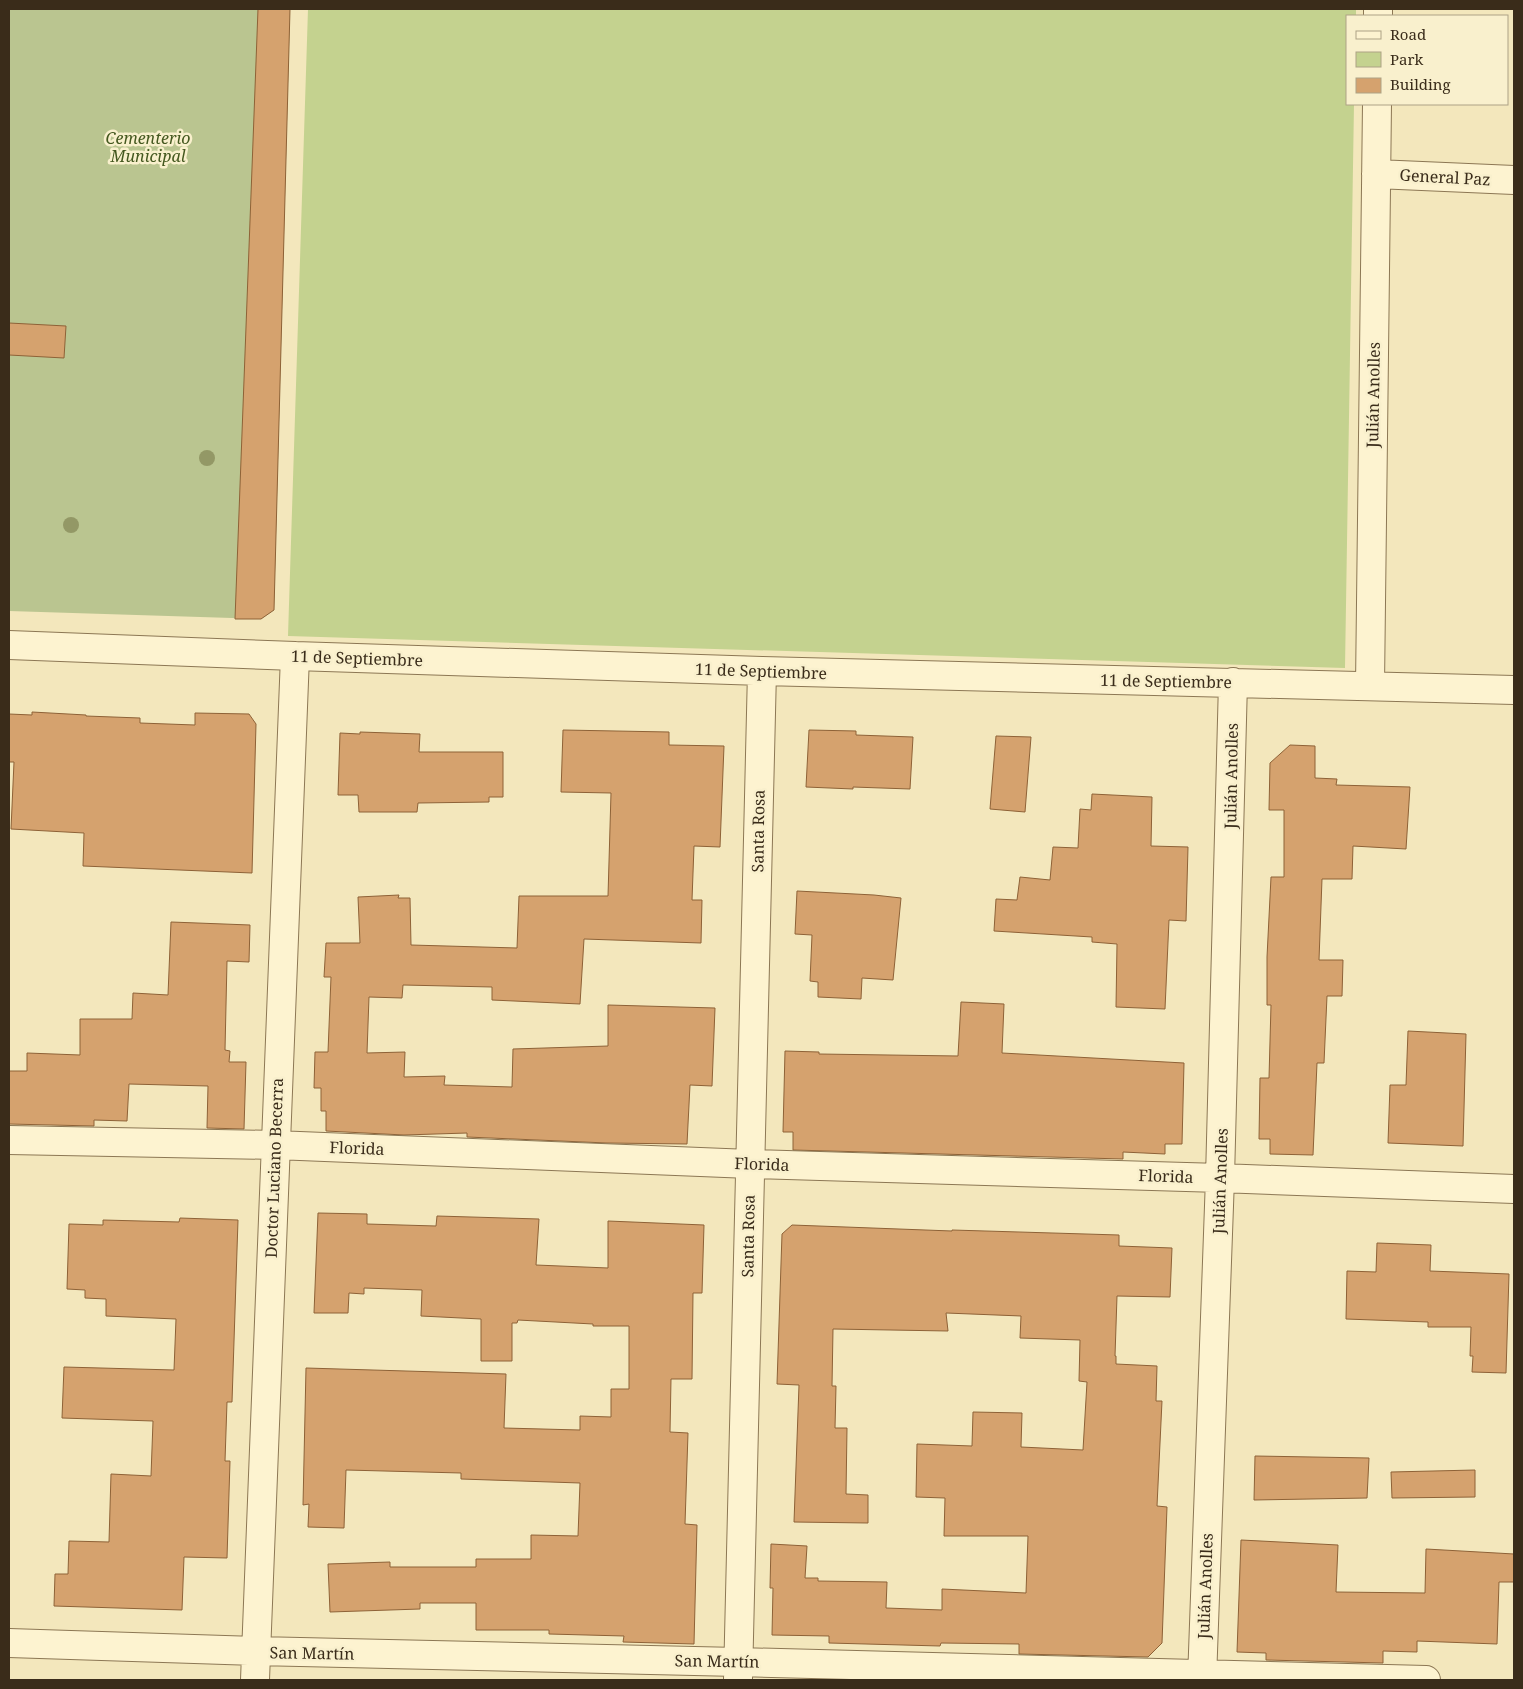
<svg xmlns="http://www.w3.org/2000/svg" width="1523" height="1689" viewBox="0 0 1523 1689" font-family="'Noto Serif',serif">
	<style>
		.green { fill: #c4d28f }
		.cemetery { fill: #bac590 }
		.building { fill: #d5a26e; stroke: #8e6237 }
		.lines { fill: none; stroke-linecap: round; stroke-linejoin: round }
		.minor-casing { stroke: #8c7754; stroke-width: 30 }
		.minor { stroke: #fdf3d0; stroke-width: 28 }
		.tree { fill: #939866 }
		.labels { text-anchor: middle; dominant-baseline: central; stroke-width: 5; stroke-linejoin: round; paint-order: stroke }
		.park-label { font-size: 16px; font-style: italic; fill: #44581f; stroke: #f9f0cd }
		.street-label { font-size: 16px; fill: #3a2c1a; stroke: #f9f0cd }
	</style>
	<rect width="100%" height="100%" fill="#f3e7bc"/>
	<path class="green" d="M 308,9 L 1356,9 L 1356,16 L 1347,16 L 1347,104 L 1354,104 L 1345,668 L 288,636 Z"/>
	<path class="cemetery" d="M 9,9 L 290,9 L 274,610 L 261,619 L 9,611 Z"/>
	<path class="building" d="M 258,9 L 290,9 L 274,610 L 261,619 L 235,619 Z
		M 9,323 L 66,326 L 64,358 L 9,355 Z
		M 32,712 L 86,715 L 86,716 L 140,718 L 140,723 L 195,725 L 195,713 L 249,714 L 256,724 L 252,873 L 83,866 L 84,833 L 11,829 L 14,762 L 9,762 L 9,714 L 32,715 Z
		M 563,730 L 669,732 L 669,745 L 724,746 L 720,847 L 694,846 L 692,900 L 702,900 L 701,943 L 584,939 L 580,1004 L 492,1000 L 492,987 L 403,985 L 402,998 L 369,997 L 367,1053 L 405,1052 L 404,1077 L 445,1076 L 444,1085 L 512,1087 L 513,1049 L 608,1046 L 608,1005 L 715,1008 L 712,1086 L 690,1085 L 687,1144 L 607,1143 L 467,1137 L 467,1133 L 404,1135 L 326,1131 L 326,1111 L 321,1111 L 321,1088 L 314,1088 L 315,1052 L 328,1052 L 331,977 L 324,977 L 326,943 L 360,943 L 358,897 L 399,895 L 398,898 L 410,898 L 411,945 L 517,948 L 519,896 L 608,896 L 611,793 L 561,792 Z
		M 809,730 L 856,731 L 856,735 L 913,737 L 910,789 L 853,787 L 853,789 L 806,787 Z
		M 360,732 L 420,734 L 419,752 L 503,752 L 503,797 L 489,797 L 489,802 L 418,803 L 417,812 L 359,812 L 358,795 L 338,795 L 340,733 L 360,734 Z
		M 996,736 L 1031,737 L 1025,812 L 990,809 Z
		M 1290,745 L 1315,746 L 1315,778 L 1337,779 L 1336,785 L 1410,787 L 1406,849 L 1353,846 L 1352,879 L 1322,879 L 1319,960 L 1343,960 L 1342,996 L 1327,996 L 1324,1063 L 1317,1063 L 1313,1155 L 1270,1154 L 1270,1139 L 1259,1139 L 1260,1078 L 1269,1078 L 1271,1005 L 1267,1005 L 1267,957 L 1271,877 L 1284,877 L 1284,810 L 1269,810 L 1270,763 Z
		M 1092,794 L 1152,797 L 1151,846 L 1188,847 L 1186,921 L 1169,920 L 1165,1009 L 1116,1007 L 1117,944 L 1092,942 L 1092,937 L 994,931 L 996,899 L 1017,900 L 1020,877 L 1050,880 L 1053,847 L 1078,848 L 1080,809 L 1091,810 Z
		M 797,891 L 874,895 L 901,898 L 893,980 L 862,978 L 861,999 L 818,997 L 818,982 L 810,981 L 812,935 L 795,934 Z
		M 171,922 L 250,925 L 249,962 L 227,961 L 225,1050 L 230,1051 L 229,1062 L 246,1062 L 244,1129 L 207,1128 L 208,1086 L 129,1084 L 127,1121 L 94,1120 L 94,1126 L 9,1124 L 9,1071 L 27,1071 L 27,1053 L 80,1055 L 80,1019 L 132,1019 L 133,993 L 168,995 Z
		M 961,1002 L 1004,1004 L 1002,1053 L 1184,1063 L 1182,1144 L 1165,1144 L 1165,1154 L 1123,1152 L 1123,1159 L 793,1150 L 793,1132 L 783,1132 L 785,1051 L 819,1052 L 819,1054 L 958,1056 Z
		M 1408,1031 L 1466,1034 L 1463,1146 L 1388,1143 L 1390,1085 L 1406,1085 Z
		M 318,1213 L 367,1214 L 367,1224 L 436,1226 L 437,1216 L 539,1219 L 536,1265 L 608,1268 L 608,1221 L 704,1225 L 702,1293 L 693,1293 L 692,1379 L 671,1379 L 670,1432 L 688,1433 L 685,1524 L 697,1525 L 694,1644 L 623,1642 L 624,1636 L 549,1634 L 549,1630 L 476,1630 L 476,1603 L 420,1603 L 420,1609 L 330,1612 L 328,1564 L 390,1562 L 390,1567 L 476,1567 L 476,1559 L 531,1559 L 531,1535 L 578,1536 L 580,1483 L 461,1479 L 461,1473 L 346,1470 L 344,1528 L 308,1527 L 309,1504 L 303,1505 L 306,1368 L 506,1374 L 504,1428 L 580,1430 L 580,1416 L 611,1417 L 611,1389 L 629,1389 L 629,1326 L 593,1326 L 593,1324 L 518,1320 L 517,1323 L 512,1323 L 512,1361 L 481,1361 L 481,1319 L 421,1316 L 422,1290 L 364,1288 L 364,1294 L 349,1293 L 348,1313 L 314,1313 Z
		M 180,1218 L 238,1220 L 232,1402 L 227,1402 L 225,1461 L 230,1461 L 227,1558 L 184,1557 L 182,1610 L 54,1606 L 55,1574 L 68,1574 L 69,1541 L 109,1542 L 111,1474 L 151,1476 L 153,1421 L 62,1418 L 64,1367 L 174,1370 L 176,1319 L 106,1316 L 106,1299 L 85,1298 L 85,1290 L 67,1289 L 69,1224 L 103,1225 L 103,1220 L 179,1222 Z
		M 792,1225 L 952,1231 L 952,1230 L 1119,1235 L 1119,1246 L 1172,1248 L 1170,1297 L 1117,1296 L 1115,1356 L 1116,1356 L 1116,1364 L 1157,1366 L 1156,1401 L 1162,1401 L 1157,1506 L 1167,1507 L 1162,1643 L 1148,1657 L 1019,1654 L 1019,1644 L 941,1643 L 940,1646 L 829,1643 L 829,1636 L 772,1635 L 773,1588 L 770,1588 L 771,1544 L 807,1546 L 805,1578 L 818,1578 L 818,1581 L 887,1582 L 886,1608 L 942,1610 L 942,1589 L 1026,1593 L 1028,1536 L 944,1536 L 945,1498 L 916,1497 L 917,1444 L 972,1446 L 973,1412 L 1022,1413 L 1021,1447 L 1083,1450 L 1087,1382 L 1079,1381 L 1080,1340 L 1020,1338 L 1021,1316 L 946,1313 L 948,1331 L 833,1329 L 832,1386 L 836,1386 L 835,1428 L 847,1428 L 846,1494 L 868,1495 L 868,1523 L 794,1522 L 799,1385 L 777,1384 L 782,1234 Z
		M 1377,1243 L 1431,1245 L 1430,1271 L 1509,1274 L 1506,1373 L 1472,1372 L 1473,1356 L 1470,1356 L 1471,1327 L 1428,1327 L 1428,1322 L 1346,1319 L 1347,1271 L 1376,1272 Z
		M 1255,1456 L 1369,1458 L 1367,1498 L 1254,1500 Z
		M 1475,1470 L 1475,1497 L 1392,1498 L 1391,1472 Z
		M 1241,1540 L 1338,1545 L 1336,1592 L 1425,1593 L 1426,1549 L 1514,1554 L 1514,1582 L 1499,1582 L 1497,1644 L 1417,1641 L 1417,1652 L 1383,1651 L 1383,1663 L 1266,1660 L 1266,1653 L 1237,1652 Z"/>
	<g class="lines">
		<defs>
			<path id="minor" d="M 1378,16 L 1378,9
				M 1376,174 L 1514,180
				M 9,645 L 295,656 L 762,671 L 1514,690
				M 1370,686 L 1377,104
				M 9,1140 L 275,1145 L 750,1164 L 1220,1178 L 1514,1189
				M 9,1643 L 256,1651 L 738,1662 L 1426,1680
				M 738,1679 L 762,671
				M 255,1680 L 295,656
				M 1202,1680 L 1220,1178 L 1233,682"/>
		</defs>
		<use href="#minor" class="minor-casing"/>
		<use href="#minor" class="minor"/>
	</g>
	<g class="tree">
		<circle cx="207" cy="458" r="8"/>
		<circle cx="71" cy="525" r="8"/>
	</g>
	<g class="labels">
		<g class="park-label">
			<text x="148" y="138">Cementerio<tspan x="148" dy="18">Municipal</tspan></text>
		</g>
		<g class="street-label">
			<text transform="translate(1445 177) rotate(3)">General Paz</text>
			<text transform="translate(1373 395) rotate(-89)">Julián Anolles</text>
			<text transform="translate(357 658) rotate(2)">11 de Septiembre</text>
			<text transform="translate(761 671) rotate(2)">11 de Septiembre</text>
			<text transform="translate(1166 681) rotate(1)">11 de Septiembre</text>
			<text transform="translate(1231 776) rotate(-89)">Julián Anolles</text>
			<text transform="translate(758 831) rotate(-89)">Santa Rosa</text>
			<text transform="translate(357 1148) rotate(2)">Florida</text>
			<text transform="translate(762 1164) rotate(2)">Florida</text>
			<text transform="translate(274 1168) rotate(-88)">Doctor Luciano Becerra</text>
			<text transform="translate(1166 1176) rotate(2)">Florida</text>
			<text transform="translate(1220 1181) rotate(-88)">Julián Anolles</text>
			<text transform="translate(748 1236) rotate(-89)">Santa Rosa</text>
			<text transform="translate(1205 1586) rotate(-88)">Julián Anolles</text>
			<text transform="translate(312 1653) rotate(1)">San Martín</text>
			<text transform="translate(717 1661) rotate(1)">San Martín</text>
		</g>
	</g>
	<rect width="1523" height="1689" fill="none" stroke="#3a2c1a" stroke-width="20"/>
	<rect x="1346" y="15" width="162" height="90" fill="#f9f0cd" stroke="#ada285"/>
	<rect x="1356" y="31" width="25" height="8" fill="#fdf3d0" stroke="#ada285"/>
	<text x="1390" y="40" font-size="15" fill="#3a2c1a">Road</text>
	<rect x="1356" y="52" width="25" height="15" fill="#c4d28f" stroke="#ada285"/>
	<text x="1390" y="65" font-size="15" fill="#3a2c1a">Park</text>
	<rect x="1356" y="78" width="25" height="15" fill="#d5a26e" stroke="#ada285"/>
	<text x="1390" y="90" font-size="15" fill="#3a2c1a">Building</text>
</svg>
